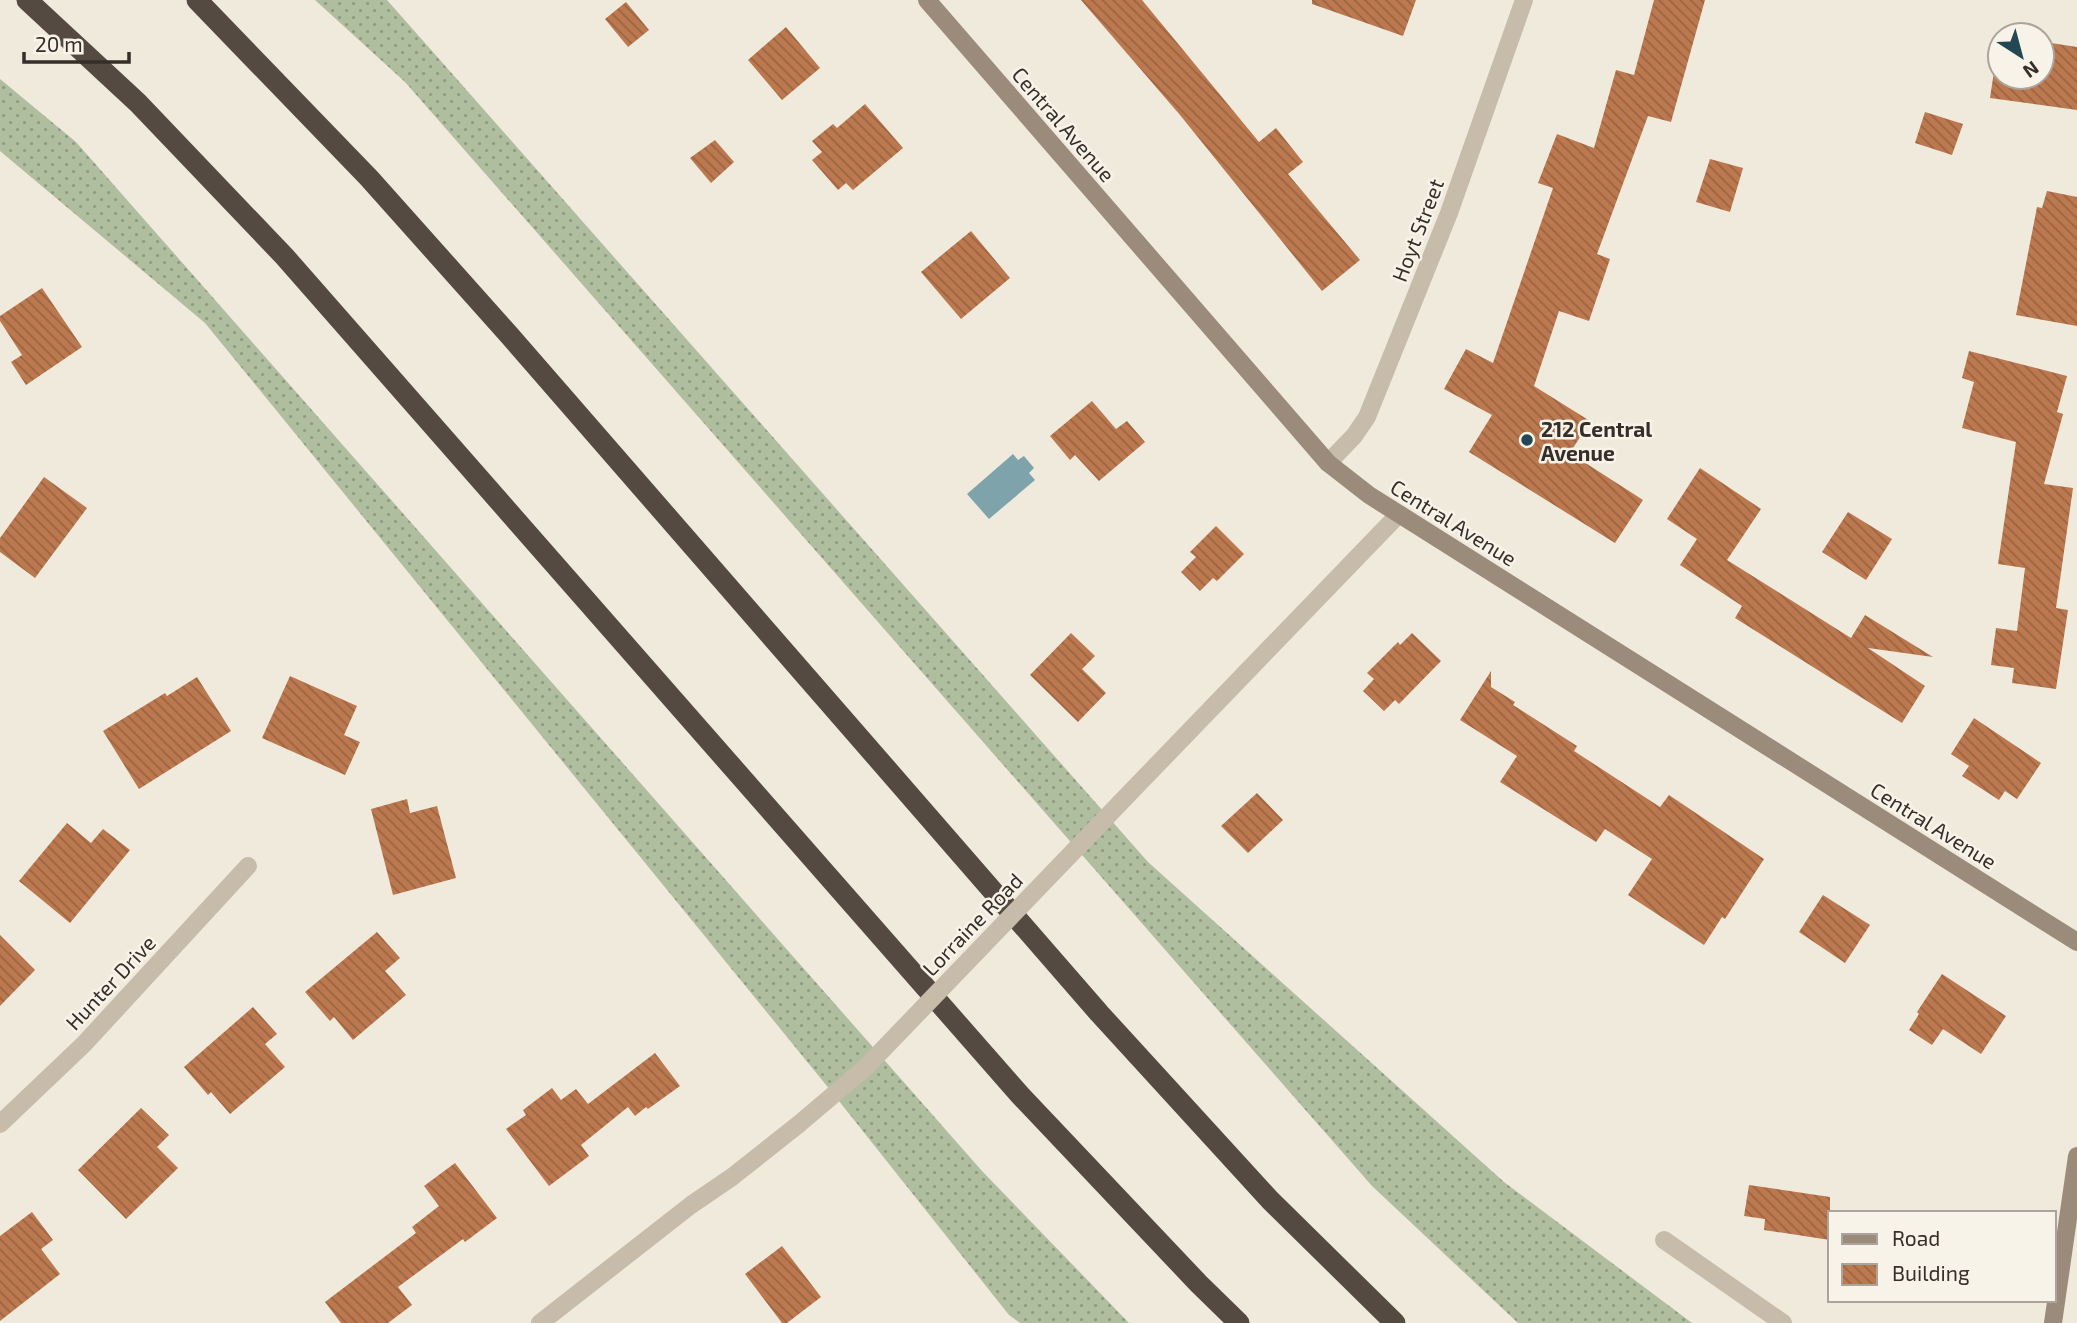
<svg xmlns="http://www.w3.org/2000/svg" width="2077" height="1323" viewBox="0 0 2077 1323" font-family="'Exo 2',sans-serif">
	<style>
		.grass { fill: url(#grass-dots) }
		.water { fill: #7ea3ab }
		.building { fill: url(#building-back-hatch) }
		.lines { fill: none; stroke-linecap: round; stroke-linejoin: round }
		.service { stroke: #c7bbaa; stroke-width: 18 }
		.minor { stroke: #c7bbaa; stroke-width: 18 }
		.secondary { stroke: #9b8b7b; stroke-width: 18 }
		.motorway { stroke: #554a41; stroke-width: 21 }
		.minor-bridge { stroke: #c7bbaa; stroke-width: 18 }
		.poi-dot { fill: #224953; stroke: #f8f3e9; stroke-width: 2.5 }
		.labels { text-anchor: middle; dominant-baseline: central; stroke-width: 5; stroke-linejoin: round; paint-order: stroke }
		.street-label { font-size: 21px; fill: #352e29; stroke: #f8f3e9 }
		.poi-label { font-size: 21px; font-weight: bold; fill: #352e29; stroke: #f8f3e9; text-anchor: start }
	</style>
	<defs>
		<pattern id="grass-dots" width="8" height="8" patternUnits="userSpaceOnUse" patternTransform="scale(1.75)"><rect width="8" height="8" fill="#afbe9e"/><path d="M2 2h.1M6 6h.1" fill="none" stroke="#8f9b81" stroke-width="1.8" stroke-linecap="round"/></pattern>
		<pattern id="building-back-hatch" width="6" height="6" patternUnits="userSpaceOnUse" patternTransform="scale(1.75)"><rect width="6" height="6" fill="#bc794f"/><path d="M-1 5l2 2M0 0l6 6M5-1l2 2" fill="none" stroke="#9a6442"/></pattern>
	</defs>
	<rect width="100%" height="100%" fill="#f0eadd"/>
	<path class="grass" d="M 315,0 L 387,0 L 1148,862 L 1504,1182 L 1692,1323 L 1518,1323 L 1372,1186 L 405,82 Z
		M 0,79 L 76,142 L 982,1171 L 1129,1323 L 1020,1323 L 1009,1315 L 831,1091 L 205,323 L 0,151 Z"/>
	<path class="water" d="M 1013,454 L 1018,460 L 1024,456 L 1034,468 L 1029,473 L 1035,480 L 989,519 L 967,494 Z"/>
	<path class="building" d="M 1081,0 L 1142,0 L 1259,142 L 1276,128 L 1303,162 L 1288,174 L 1360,260 L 1322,291 L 1180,115 Z
		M 1312,0 L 1416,0 L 1403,36 L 1312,4 Z
		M 1654,0 L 1705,0 L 1671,122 L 1648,116 L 1597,254 L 1610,259 L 1589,321 L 1559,311 L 1534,386 L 1590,421 L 1570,453 L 1643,500 L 1615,543 L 1469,452 L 1492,415 L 1444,389 L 1466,349 L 1493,363 L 1553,188 L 1538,183 L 1557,134 L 1594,148 L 1616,70 L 1634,75 Z
		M 626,2 L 649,30 L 628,47 L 605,19 Z
		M 786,27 L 820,68 L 782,100 L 748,60 Z
		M 2051,43 L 2077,47 L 2077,110 L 1990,98 L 1996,58 L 2000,59 L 2000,77 L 2042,77 L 2042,65 L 2048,65 Z
		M 865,104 L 903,148 L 853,190 L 846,183 L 838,190 L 812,160 L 822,152 L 812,141 L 833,124 L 837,128 Z
		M 1925,112 L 1963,124 L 1952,155 L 1915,143 Z
		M 715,140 L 734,162 L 711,183 L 690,158 Z
		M 1710,159 L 1743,168 L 1730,212 L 1696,202 Z
		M 2047,191 L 2077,197 L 2077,326 L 2016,315 L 2037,207 L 2042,208 Z
		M 971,231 L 1010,278 L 961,319 L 921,272 Z
		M 42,288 L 82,347 L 26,385 L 11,362 L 22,355 L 0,321 L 0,316 Z
		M 1969,351 L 2067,376 L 2057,412 L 2063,414 L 2044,484 L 2073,488 L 2056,608 L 2068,610 L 2056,689 L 2012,683 L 2014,668 L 1991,665 L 1996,628 L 2017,631 L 2025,568 L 1998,564 L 2016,442 L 1962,428 L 1974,382 L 1962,378 Z
		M 1092,401 L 1116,429 L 1127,421 L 1145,442 L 1099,481 L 1075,455 L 1070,460 L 1050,436 Z
		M 1700,468 L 1761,509 L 1727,560 L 1851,638 L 1865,615 L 1933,657 L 1868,648 L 1925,686 L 1902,723 L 1735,618 L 1742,606 L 1680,565 L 1697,539 L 1667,519 Z
		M 44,477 L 87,508 L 35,578 L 0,552 L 0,538 Z
		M 1848,512 L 1892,539 L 1866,580 L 1822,552 Z
		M 1216,526 L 1244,554 L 1217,581 L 1213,578 L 1200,591 L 1181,572 L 1196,557 L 1190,552 Z
		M 1071,633 L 1095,656 L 1082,669 L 1106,693 L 1078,722 L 1030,675 Z
		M 1412,633 L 1441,661 L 1399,704 L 1395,700 L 1384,711 L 1363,691 L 1374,679 L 1367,673 L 1398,642 L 1400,645 Z
		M 1491,671 L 1491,687 L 1515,702 L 1513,705 L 1577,746 L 1574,751 L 1660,807 L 1669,795 L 1764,859 L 1725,919 L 1722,917 L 1704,945 L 1628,895 L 1652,859 L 1605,829 L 1596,842 L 1500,782 L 1517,756 L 1460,720 Z
		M 290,676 L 357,706 L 344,735 L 360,742 L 345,775 L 262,738 Z
		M 197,677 L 231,731 L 139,789 L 103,731 L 165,693 L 167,696 Z
		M 1974,718 L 2041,763 L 2017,799 L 2005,791 L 1999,800 L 1962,776 L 1969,766 L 1951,754 Z
		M 1257,793 L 1283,820 L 1248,853 L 1221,826 Z
		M 407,799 L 410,813 L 437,806 L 456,878 L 393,895 L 371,809 Z
		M 67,823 L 91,843 L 103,829 L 130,850 L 70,923 L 19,881 Z
		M 1823,895 L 1870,925 L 1845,963 L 1799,932 Z
		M 377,932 L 400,958 L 385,971 L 406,995 L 353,1040 L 334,1017 L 330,1021 L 305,992 Z
		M 0,935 L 35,970 L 0,1006 Z
		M 1942,974 L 2006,1016 L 1981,1054 L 1943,1029 L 1932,1045 L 1909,1030 L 1919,1014 L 1917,1012 Z
		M 253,1007 L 277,1034 L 265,1044 L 285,1067 L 230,1114 L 211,1092 L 208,1095 L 184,1067 Z
		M 655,1053 L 680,1086 L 648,1109 L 646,1107 L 635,1116 L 628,1107 L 581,1145 L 589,1156 L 549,1186 L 506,1129 L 526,1115 L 523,1110 L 552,1088 L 561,1100 L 576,1089 L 588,1104 Z
		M 141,1108 L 169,1135 L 157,1147 L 178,1168 L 126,1219 L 78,1170 Z
		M 455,1163 L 497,1218 L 465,1242 L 463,1239 L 398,1287 L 412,1305 L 388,1323 L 341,1323 L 325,1302 L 416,1233 L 412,1227 L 439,1206 L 424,1186 Z
		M 1749,1185 L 1830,1197 L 1830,1240 L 1764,1230 L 1765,1219 L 1744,1216 Z
		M 32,1212 L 53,1240 L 41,1249 L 60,1274 L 0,1321 L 0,1236 Z
		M 782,1246 L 821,1297 L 787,1323 L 782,1323 L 745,1274 Z"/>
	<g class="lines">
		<path class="service" d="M 1664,1240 L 1783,1323"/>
		<path class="minor" d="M 1328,463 L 1354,436 L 1367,417 L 1449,213 L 1524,0
			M 1120,803 L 1399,514
			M 0,1124 L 84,1044 L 248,866
			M 540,1323 L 691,1205 L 732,1177 L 799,1124 L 865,1068"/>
		<path class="secondary" d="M 927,0 L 1328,463 L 1369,495 L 2077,942
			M 2053,1323 L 2077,1156"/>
		<path class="motorway" d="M 27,0 L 138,103 L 285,257 L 1020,1095 L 1199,1284 L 1239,1323
			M 197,0 L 369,178 L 510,336 L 1099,1013 L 1270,1200 L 1395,1323"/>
		<path class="minor-bridge" d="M 865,1068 L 1120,803"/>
	</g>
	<circle class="poi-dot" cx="1527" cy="440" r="7"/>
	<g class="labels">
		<g class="street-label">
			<text transform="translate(1064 124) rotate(49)">Central Avenue</text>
			<text transform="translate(1417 230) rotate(-69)">Hoyt Street</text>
			<text transform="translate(1454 522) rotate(32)">Central Avenue</text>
			<text transform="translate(1934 825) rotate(32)">Central Avenue</text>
			<text transform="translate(972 924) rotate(-46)">Lorraine Road</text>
			<text transform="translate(110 982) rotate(-47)">Hunter Drive</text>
		</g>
		<g class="poi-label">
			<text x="1541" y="428">212 Central<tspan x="1541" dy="24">Avenue</tspan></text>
		</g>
	</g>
	<rect x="1828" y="1211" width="228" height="91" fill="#f8f3e9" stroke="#aaa49c" stroke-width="2"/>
	<rect x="1842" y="1234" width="35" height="10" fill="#9b8b7b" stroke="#aaa49c" stroke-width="2"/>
	<text x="1892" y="1246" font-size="21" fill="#352e29">Road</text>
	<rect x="1842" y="1264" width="35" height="21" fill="url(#building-back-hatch)" stroke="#aaa49c" stroke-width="2"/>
	<text x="1892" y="1281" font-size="21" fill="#352e29">Building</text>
	<g transform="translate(2021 56) rotate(144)"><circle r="33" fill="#f8f3e9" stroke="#aaa49c" stroke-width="2"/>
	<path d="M0-5L12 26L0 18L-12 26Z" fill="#224953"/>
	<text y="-10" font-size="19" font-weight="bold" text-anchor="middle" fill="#352e29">N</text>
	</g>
	<path d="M24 52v10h105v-10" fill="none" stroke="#352e29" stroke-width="3.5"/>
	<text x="35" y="52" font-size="21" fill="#352e29" stroke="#f8f3e9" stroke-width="5" paint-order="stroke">20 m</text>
</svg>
